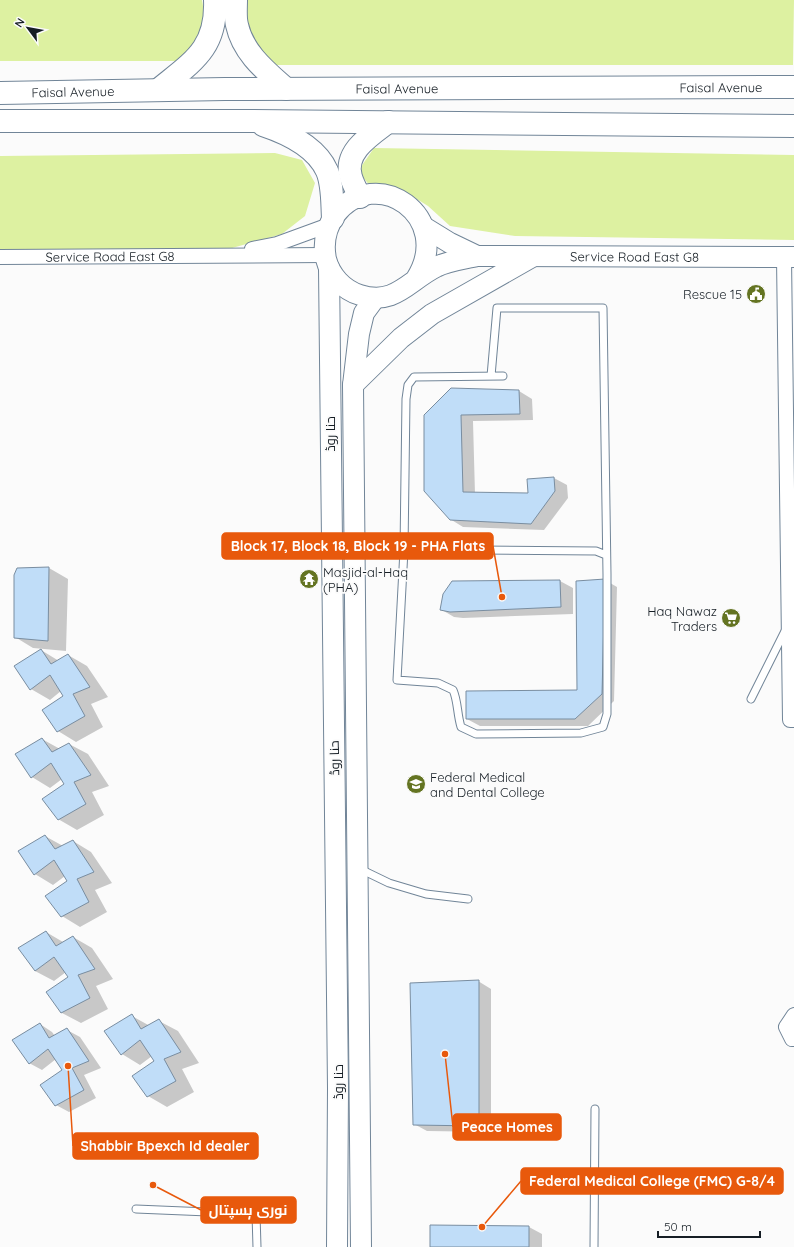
<svg xmlns="http://www.w3.org/2000/svg" width="794" height="1247" viewBox="0 0 794 1247" font-family="Quicksand,Cairo,sans-serif">
	<style>
		.green { fill: #ddf1a1 }
		.shadow { fill: #0003 }
		.building { fill: #c0ddf8; stroke: #798da0 }
		.lines { fill: none; stroke-linecap: round; stroke-linejoin: round }
		.lane-casing { stroke: #718598; stroke-width: 9 }
		.street-casing { stroke: #718598; stroke-width: 16 }
		.secondary-casing { stroke: #718598; stroke-width: 22 }
		.primary-casing { stroke: #718598; stroke-width: 24 }
		.lane { stroke: #fff; stroke-width: 7 }
		.street { stroke: #fff; stroke-width: 14 }
		.secondary { stroke: #fff; stroke-width: 20 }
		.primary { stroke: #fff; stroke-width: 22 }
		.labels { text-anchor: middle; dominant-baseline: central; stroke-width: 3.5; stroke-linejoin: round; paint-order: stroke }
		.street-label { font-size: 13px; fill: #161e25; stroke: #fbfbfb }
		.poi-label { font-size: 13px; fill: #161e25; stroke: #fbfbfb; text-anchor: end }
		.leader { fill: none; stroke: #e8590c; stroke-width: 1.5 }
		.callout-dot { fill: #e8590c; stroke: #fbfbfb; stroke-width: 1.5 }
		.callout { fill: #e8590c; stroke: #e8590c; stroke-width: 1.5 }
		.callout-label { font-size: 14px; text-anchor: middle; font-weight: bold; fill: #fff }
	</style>
	<rect width="100%" height="100%" fill="#fbfbfb"/>
	<path class="green" d="M 0,0 L 202,0 C 208,28 197,40 183,61 L 0,61 Z
		M 244,0 L 794,0 L 793,65 L 268,65 L 246,38 Z
		M 374,148 L 794,155 L 794,240 L 515,236 L 450,226 L 428,206 L 402,190 L 370,186 L 358,171 Z
		M 275,153 L 302,160 L 315,183 L 305,216 L 282,234 L 218,252 L 0,252 L 0,156 Z"/>
	<path class="shadow" d="M 451,389 L 519,391 L 532,399 L 533,420 L 473,421 L 475,494 L 529,494 L 528,480 L 554,478 L 567,485 L 568,498 L 544,530 L 463,527 L 450,519 Z
		M 49,568 L 68,579 L 66,651 L 33,648 L 15,637 L 18,569 Z
		M 605,580 L 617,587 L 614,701 L 588,726 L 480,726 L 467,719 L 578,691 Z
		M 560,581 L 573,588 L 573,614 L 463,618 L 454,617 L 442,610 L 452,582 Z
		M 41,650 L 59,661 L 68,655 L 87,666 L 108,697 L 91,704 L 103,727 L 76,742 L 58,731 L 65,696 L 61,691 L 50,700 L 31,689 Z
		M 42,739 L 60,749 L 69,744 L 88,754 L 109,786 L 92,792 L 104,815 L 77,830 L 58,819 L 66,784 L 62,779 L 50,788 L 32,777 Z
		M 45,836 L 63,846 L 73,841 L 91,852 L 112,883 L 95,890 L 107,912 L 80,927 L 62,916 L 69,881 L 65,876 L 53,885 L 35,874 Z
		M 46,932 L 63,942 L 73,937 L 92,948 L 113,979 L 96,986 L 108,1009 L 81,1023 L 62,1013 L 48,992 L 69,978 L 66,972 L 54,981 L 35,971 Z
		M 478,981 L 491,989 L 491,1132 L 427,1131 L 414,1124 Z
		M 132,1016 L 150,1026 L 159,1021 L 178,1031 L 199,1063 L 182,1069 L 194,1092 L 167,1107 L 148,1096 L 155,1061 L 152,1056 L 140,1065 L 122,1054 Z
		M 40,1024 L 52,1032 L 55,1036 L 67,1030 L 80,1037 L 101,1068 L 84,1075 L 96,1098 L 69,1112 L 56,1105 L 63,1070 L 56,1059 L 42,1070 L 29,1063 Z
		M 431,1226 L 529,1227 L 542,1234 L 542,1247 L 431,1247 Z"/>
	<path class="building" d="M 451,388 L 519,390 L 520,414 L 461,415 L 463,492 L 528,493 L 527,479 L 554,477 L 555,491 L 531,524 L 450,520 L 424,491 L 424,415 Z
		M 49,567 L 48,641 L 14,638 L 14,575 L 17,568 Z
		M 605,579 L 602,694 L 575,719 L 466,719 L 466,691 L 577,690 L 576,581 Z
		M 560,580 L 561,607 L 450,612 L 440,610 L 443,594 L 452,581 Z
		M 41,649 L 51,664 L 68,654 L 90,687 L 73,694 L 85,716 L 57,732 L 42,710 L 63,696 L 50,675 L 30,690 L 14,666 Z
		M 42,738 L 52,752 L 69,743 L 91,775 L 74,782 L 86,804 L 58,820 L 42,799 L 64,784 L 51,763 L 31,778 L 15,754 Z
		M 45,835 L 55,849 L 73,840 L 94,872 L 77,879 L 89,902 L 61,917 L 45,896 L 67,881 L 54,860 L 34,875 L 18,851 Z
		M 46,931 L 56,946 L 73,936 L 95,969 L 78,975 L 90,998 L 61,1013 L 46,992 L 68,977 L 54,957 L 35,971 L 18,948 Z
		M 479,980 L 479,1126 L 413,1125 L 410,983 Z
		M 132,1014 L 141,1029 L 159,1019 L 181,1052 L 164,1059 L 176,1081 L 147,1097 L 132,1076 L 154,1061 L 140,1040 L 121,1055 L 104,1031 Z
		M 40,1023 L 49,1038 L 67,1028 L 89,1061 L 72,1068 L 84,1090 L 55,1106 L 40,1085 L 62,1070 L 48,1049 L 29,1064 L 12,1040 Z
		M 430,1225 L 529,1226 L 529,1247 L 430,1247 Z"/>
	<g class="lines">
		<defs>
			<path id="lane" d="M 491,376 L 497,308 L 603,308 L 607,574 L 607,714 L 603,727 L 581,733 L 476,734 L 461,727 C 457,714 458,701 453,690 L 438,683 L 397,680 L 404,550 L 406,399 L 408,385 L 414,377 L 503,376
				M 355,549 L 596,551 L 606,555
				M 751,699 L 786,629
				M 360,869 L 389,883 L 426,894 L 468,899
				M 136,1209 L 256,1214 L 257,1247
				M 594,1247 L 595,1109"/>
			<g id="street">
				<path d="M 252,249 L 277,244 L 329,225"/>
				<path id="s1" d="M 0,257 L 325,255"/>
				<path d="M 784,258 L 790,720 L 794,720"/>
				<path d="M 794,1015 L 786,1027 L 792,1039 L 794,1039"/>
			</g>
			<g id="secondary">
				<path d="M 424,227 L 450,243 L 477,256"/>
				<path d="M 329,268 L 338,1088 L 337,1247"/>
				<path id="s2" d="M 416,279 C 455,217 376,162 335,215 C 326,228 323,244 326,259 C 330,275 343,290 360,295 C 395,306 408,281 436,267 C 447,261 464,259 477,256 L 794,257"/>
				<path d="M 353,385 L 401,338 L 432,314 L 532,257"/>
				<path d="M 361,1247 L 353,385 L 359,334 L 364,313 L 375,298"/>
			</g>
			<g id="primary">
				<path d="M 236,0 C 236,8 235,18 237,25 C 243,53 266,71 286,89"/>
				<path d="M 158,90 C 192,62 217,49 215,0"/>
				<path id="s3" d="M 0,93 L 225,89 L 794,87"/>
				<path d="M 0,121 L 249,121 L 794,126"/>
				<path d="M 263,125 C 287,133 316,146 327,171 C 333,185 332,203 333,218"/>
				<path d="M 360,197 C 357,191 353,184 351,177 C 343,152 371,135 388,122"/>
			</g>
		</defs>
		<use href="#lane" class="lane-casing"/>
		<use href="#street" class="street-casing"/>
		<use href="#secondary" class="secondary-casing"/>
		<use href="#primary" class="primary-casing"/>
		<use href="#lane" class="lane"/>
		<use href="#street" class="street"/>
		<use href="#secondary" class="secondary"/>
		<use href="#primary" class="primary"/>
	</g>
	<defs>
		<symbol id="civic-disc" viewBox="-11 -11 22 22"><circle r="9.5" fill="#647422" stroke="#fbfbfb"/><path d="M-.6-6.5H3V-4.5H.6V-3L4-1V1h2V6H-6V1h2V-1L-.6-3ZM-1.2 2.5V6h2.4V2.5Z" fill="#fff"/></symbol>
		<symbol id="temple-disc" viewBox="-11 -11 22 22"><circle r="9.5" fill="#647422" stroke="#fbfbfb"/><path d="M0-6L5-2H3V0L6.5 2.5H4V6H1.5V3h-3V6H-4V2.5H-6.5L-3 0V-2H-5Z" fill="#fff"/></symbol>
		<symbol id="supermarket-disc" viewBox="-11 -11 22 22"><circle r="9.5" fill="#647422" stroke="#fbfbfb"/><path d="M-6-5.5h2.5l.6 2H6L4.5 2H-2.5L-4.4-4H-6ZM-1.5 3.2a1.3 1.3 0 1 0 .1 0ZM3 3.2a1.3 1.3 0 1 0 .1 0Z" fill="#fff"/></symbol>
		<symbol id="university-disc" viewBox="-11 -11 22 22"><circle r="9.5" fill="#647422" stroke="#fbfbfb"/><path d="M0-5L7-2L0 1L-7-2ZM-4 1L0 2.5L4 1V4Q0 6-4 4Z" fill="#fff"/></symbol>
	</defs>
	<g fill-rule="evenodd">
		<use href="#civic-disc" x="745" y="283" width="22" height="22"/>
		<use href="#temple-disc" x="298" y="568" width="22" height="22"/>
		<use href="#supermarket-disc" x="720" y="607" width="22" height="22"/>
		<use href="#university-disc" x="405" y="773" width="22" height="22"/>
	</g>
	<g class="labels">
		<g class="street-label">
			<text stroke="none"><textPath href="#s3" startOffset="721">Faisal Avenue</textPath></text>
			<text stroke="none"><textPath href="#s3" startOffset="397">Faisal Avenue</textPath></text>
			<text stroke="none"><textPath href="#s3" startOffset="73">Faisal Avenue</textPath></text>
			<text stroke="none"><textPath href="#s1" startOffset="110">Service Road East G8</textPath></text>
			<text stroke="none"><textPath href="#s2" startOffset="546">Service Road East G8</textPath></text>
			<text transform="translate(330 434) rotate(-90)">حنا روڈ</text>
			<text transform="translate(334 758) rotate(-91)">حنا روڈ</text>
			<text transform="translate(338 1082) rotate(-90)">حنا روڈ</text>
		</g>
		<g class="poi-label">
			<text x="742" y="294">Rescue 15</text>
			<text x="323" y="572" text-anchor="start">Masjid-al-Haq<tspan x="323" dy="15">(PHA)</tspan></text>
			<text x="717" y="611">Haq Nawaz<tspan x="717" dy="15">Traders</tspan></text>
			<text x="430" y="777" text-anchor="start">Federal Medical<tspan x="430" dy="15">and Dental College</tspan></text>
		</g>
	</g>
	<path class="leader" d="M502 597L493 546M445 1054L453 1127M68 1066L73 1146M482 1227L521 1181M153 1185L201 1210"/>
	<g class="callout-dot">
		<circle cx="502" cy="597" r="4"/>
		<circle cx="445" cy="1054" r="4"/>
		<circle cx="68" cy="1066" r="4"/>
		<circle cx="482" cy="1227" r="4"/>
		<circle cx="153" cy="1185" r="4"/>
	</g>
	<g class="callout">
		<rect x="222" y="533" width="271" height="26" rx="4"/>
		<rect x="453" y="1114" width="108" height="26" rx="4"/>
		<rect x="73" y="1133" width="185" height="26" rx="4"/>
		<rect x="521" y="1168" width="262" height="26" rx="4"/>
		<rect x="201" y="1197" width="95" height="26" rx="4"/>
	</g>
	<g class="callout-label">
		<text x="358" y="551">Block 17, Block 18, Block 19 - PHA Flats</text>
		<text x="507" y="1132">Peace Homes</text>
		<text x="165" y="1151">Shabbir Bpexch Id dealer</text>
		<text x="652" y="1186">Federal Medical College (FMC) G-8/4</text>
		<text x="248" y="1215">نوری ہسپتال</text>
	</g>
	<g transform="translate(28 28) rotate(302)" stroke="#fbfbfb" stroke-width="3" paint-order="stroke">
	<path d="M0-3L7 15L0 10L-7 15Z" fill="#161e25"/>
	<text y="-6" font-size="11" font-weight="bold" text-anchor="middle" fill="#161e25">N</text>
	</g>
	<path d="M658 1231v6h102v-6" fill="none" stroke="#161e25" stroke-width="2"/>
	<text x="664" y="1231" font-size="12" fill="#161e25" stroke="#fbfbfb" stroke-width="3" paint-order="stroke">50 m</text>
</svg>
